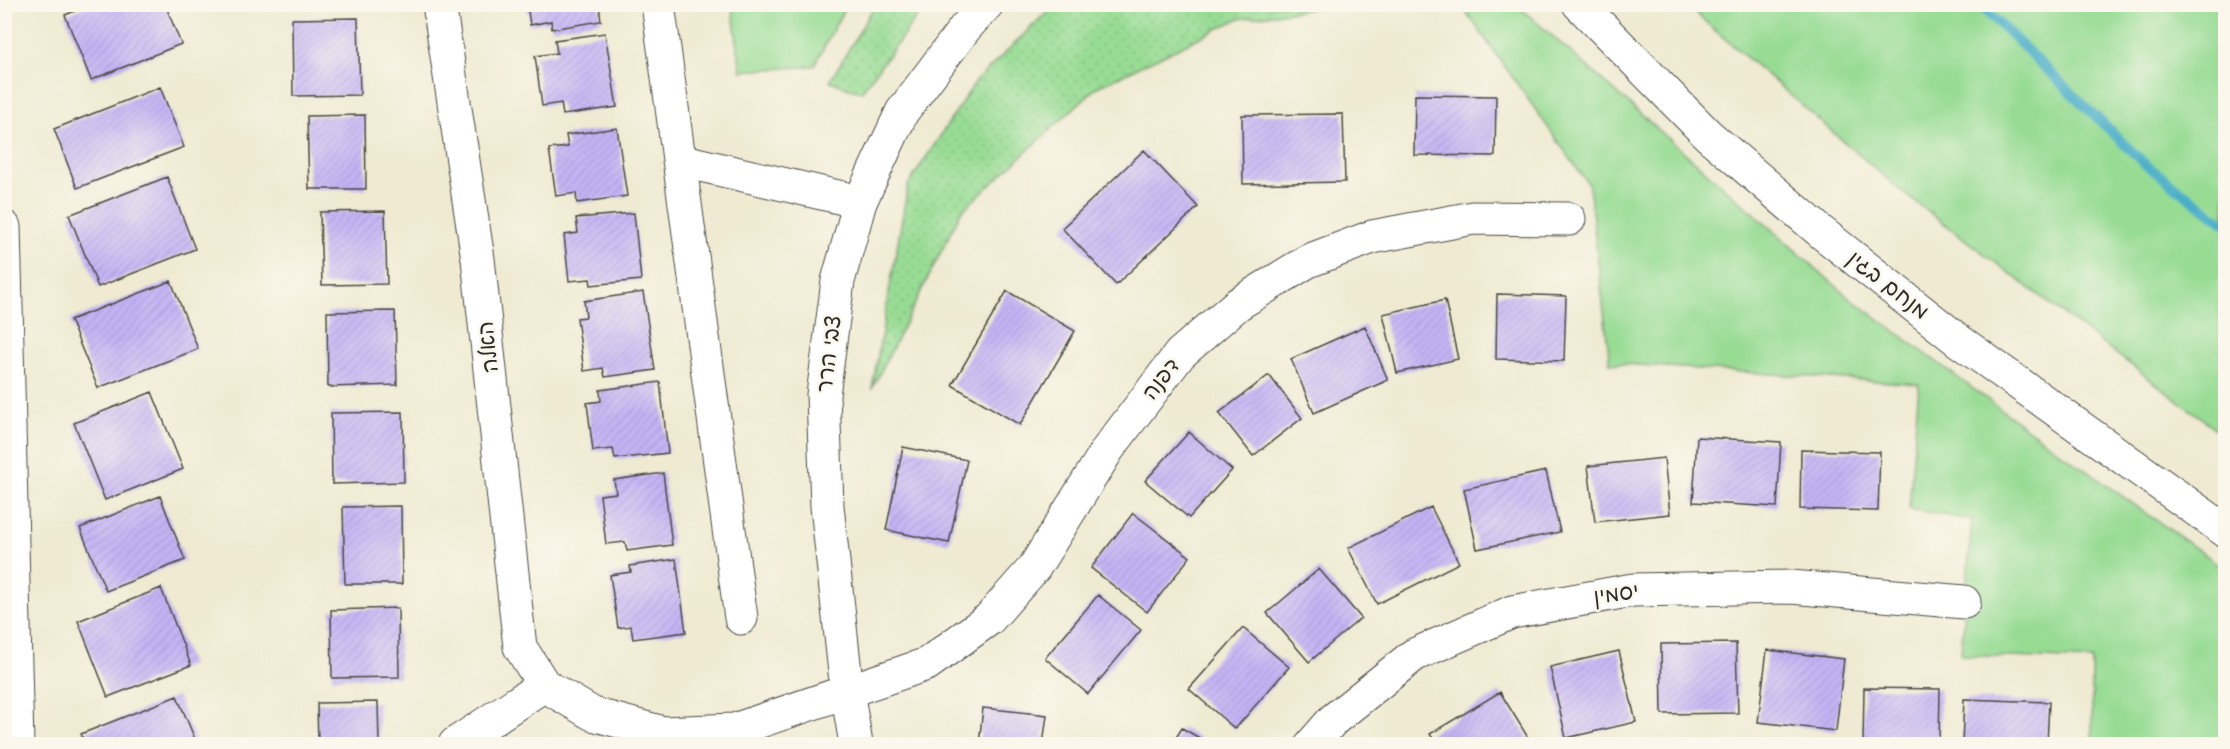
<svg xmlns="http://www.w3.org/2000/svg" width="2230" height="749" viewBox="0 0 2230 749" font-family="'Comic Neue','Playpen Sans Hebrew',sans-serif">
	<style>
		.grass { fill: #98dc94; stroke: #628460; stroke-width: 1.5 }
		.park { fill: url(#park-dots); stroke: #628460; stroke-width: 1.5 }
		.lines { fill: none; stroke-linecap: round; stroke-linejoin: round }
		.stream { stroke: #48aec8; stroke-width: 10 }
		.building { fill: url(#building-hatch) }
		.street-casing { stroke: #484844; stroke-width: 35 }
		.secondary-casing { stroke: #484844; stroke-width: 35 }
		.street { stroke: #fff; stroke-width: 33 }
		.secondary { stroke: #fff; stroke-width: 33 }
		.labels { text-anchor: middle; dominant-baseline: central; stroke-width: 5; stroke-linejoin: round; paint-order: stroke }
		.street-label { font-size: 22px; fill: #2b2b2b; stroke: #fbf7ec }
	</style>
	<defs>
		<pattern id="park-dots" width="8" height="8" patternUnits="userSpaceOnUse" patternTransform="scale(1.5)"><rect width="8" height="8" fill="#98dc94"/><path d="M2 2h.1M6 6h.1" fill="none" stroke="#83bd80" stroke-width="1.8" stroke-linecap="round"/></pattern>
		<pattern id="building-hatch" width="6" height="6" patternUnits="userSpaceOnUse" patternTransform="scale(1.5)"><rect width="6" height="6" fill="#c5b4f5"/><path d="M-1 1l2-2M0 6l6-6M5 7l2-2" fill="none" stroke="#a99bd2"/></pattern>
	</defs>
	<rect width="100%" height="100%" fill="#fbf7ec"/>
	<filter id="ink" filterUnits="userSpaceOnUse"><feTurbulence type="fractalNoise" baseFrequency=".0167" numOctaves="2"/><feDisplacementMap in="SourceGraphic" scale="12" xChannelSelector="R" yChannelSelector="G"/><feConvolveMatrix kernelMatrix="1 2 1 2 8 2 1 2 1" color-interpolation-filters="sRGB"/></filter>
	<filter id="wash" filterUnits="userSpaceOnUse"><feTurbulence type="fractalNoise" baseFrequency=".008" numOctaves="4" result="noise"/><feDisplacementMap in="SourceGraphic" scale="24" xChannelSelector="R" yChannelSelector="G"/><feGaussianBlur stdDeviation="1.35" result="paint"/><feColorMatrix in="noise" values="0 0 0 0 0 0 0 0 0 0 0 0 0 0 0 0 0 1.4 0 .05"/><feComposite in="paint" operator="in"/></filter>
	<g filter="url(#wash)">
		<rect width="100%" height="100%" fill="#efead1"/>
		<path class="grass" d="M 732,5 L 732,4 L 846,5 L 814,66 L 741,71 Z
			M 1504,5 L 1517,5 L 1846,295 L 2029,430 L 2225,569 L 2225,744 L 2092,744 L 2092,660 L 1961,655 L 1972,520 L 1909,509 L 1919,384 L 1610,363 L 1589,185 L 1464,9 Z
			M 1689,5 L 2225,5 L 2225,436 L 1901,191 L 1702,19 Z"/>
		<path class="park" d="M 875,5 L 926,5 L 861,92 L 830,81 Z
			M 1054,5 L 1342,5 L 1238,19 L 1097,87 L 961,212 L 872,389 L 908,185 L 976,81 Z"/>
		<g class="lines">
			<path class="stream" d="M 1979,4 L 2146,165 L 2226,224"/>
		</g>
		<g id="blocks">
			<path class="building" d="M 92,4 L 165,4 L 181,44 L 91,80 L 65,15 Z
				M 527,4 L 599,4 L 601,21 L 552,29 L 551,21 L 530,25 Z
				M 358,18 L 360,95 L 293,96 L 292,19 Z
				M 605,33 L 617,107 L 563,115 L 561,103 L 542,106 L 535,56 L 557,53 L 555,40 Z
				M 160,87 L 184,147 L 77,188 L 54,129 Z
				M 1415,95 L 1496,96 L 1495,156 L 1414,155 Z
				M 1343,114 L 1345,182 L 1243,184 L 1242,115 Z
				M 365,115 L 366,189 L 309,189 L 307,116 Z
				M 617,128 L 627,196 L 577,203 L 576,193 L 556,196 L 549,149 L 568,147 L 566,135 Z
				M 1144,150 L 1198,207 L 1116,285 L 1062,228 Z
				M 167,177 L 195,249 L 98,287 L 69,215 Z
				M 385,211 L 387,284 L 322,285 L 320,212 Z
				M 634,213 L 641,280 L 591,285 L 590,279 L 569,281 L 564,235 L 578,233 L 576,218 Z
				M 171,281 L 198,349 L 98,388 L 70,320 Z
				M 1007,291 L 1075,331 L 1020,425 L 952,385 Z
				M 643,292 L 655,370 L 605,377 L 603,368 L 584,371 L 577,318 L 586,317 L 584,301 Z
				M 1497,294 L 1566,296 L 1564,361 L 1496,359 Z
				M 1445,300 L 1458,359 L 1397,373 L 1383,314 Z
				M 395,311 L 397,385 L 328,387 L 327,312 Z
				M 1365,326 L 1388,380 L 1314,413 L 1291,359 Z
				M 1269,375 L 1302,418 L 1253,456 L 1219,413 Z
				M 660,382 L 668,453 L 615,459 L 613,449 L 593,451 L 587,403 L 601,401 L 600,390 Z
				M 152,392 L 183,469 L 105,500 L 74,423 Z
				M 403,412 L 404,482 L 332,484 L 331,413 Z
				M 1189,432 L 1232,470 L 1189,518 L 1145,481 Z
				M 1697,437 L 1781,442 L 1777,507 L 1693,502 Z
				M 903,447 L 967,460 L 949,543 L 886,530 Z
				M 1801,450 L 1880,452 L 1878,511 L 1800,509 Z
				M 1664,458 L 1670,514 L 1595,522 L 1588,466 Z
				M 1546,471 L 1560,532 L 1477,549 L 1464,489 Z
				M 663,473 L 672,545 L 627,551 L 625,542 L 606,544 L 600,495 L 616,493 L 614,480 Z
				M 160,496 L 185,560 L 106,591 L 80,528 Z
				M 401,506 L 402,584 L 345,584 L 343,507 Z
				M 1431,507 L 1459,563 L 1377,604 L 1348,548 Z
				M 1133,513 L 1190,557 L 1147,612 L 1091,568 Z
				M 676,559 L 686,632 L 633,639 L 631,626 L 618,628 L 610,575 L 631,572 L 630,566 Z
				M 1319,569 L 1361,618 L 1309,662 L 1267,613 Z
				M 161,588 L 191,665 L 108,697 L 78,621 Z
				M 1098,595 L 1141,630 L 1088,694 L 1045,658 Z
				M 398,608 L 399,677 L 332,678 L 331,610 Z
				M 1243,628 L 1289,667 L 1235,729 L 1189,689 Z
				M 1736,643 L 1738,713 L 1662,714 L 1661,644 Z
				M 1767,650 L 1844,659 L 1836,731 L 1758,722 Z
				M 1619,651 L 1636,722 L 1566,738 L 1550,667 Z
				M 1864,688 L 1940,689 L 1939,744 L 1863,744 Z
				M 1500,692 L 1532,744 L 1436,744 L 1430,734 Z
				M 177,696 L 197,744 L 85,744 L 81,734 Z
				M 1964,699 L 2049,702 L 2047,744 L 1962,744 Z
				M 378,702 L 379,744 L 318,744 L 317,703 Z
				M 983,708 L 1047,715 L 1043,744 L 979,744 Z
				M 1182,728 L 1210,744 L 1172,744 Z"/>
		</g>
	</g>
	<g filter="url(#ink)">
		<use href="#blocks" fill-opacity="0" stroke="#484844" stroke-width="1.5"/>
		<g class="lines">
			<defs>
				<path id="street" d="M 439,4 L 478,259 L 520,647 L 544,685 L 593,714 L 663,733 L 734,730 L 927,664 L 989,619 L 1034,568 L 1108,449 L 1180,354 L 1238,304 L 1308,261 L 1372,237 L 1473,218 L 1569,219
					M 658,4 L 741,618
					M 679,160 L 860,202
					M 4,227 L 17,744
					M 455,744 L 544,685
					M 1312,744 L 1333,720 L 1414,655 L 1512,612 L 1633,590 L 1791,587 L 1964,602"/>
				<path id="secondary" d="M 1579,4 L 1708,135 L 1821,232 L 1959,341 L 2226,531
					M 856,744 L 847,691 L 827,506 L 823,395 L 838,281 L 860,202 L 902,112 L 965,28 L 987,4"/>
			</defs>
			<use href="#street" class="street-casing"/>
			<use href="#secondary" class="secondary-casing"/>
			<use href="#street" class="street"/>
			<use href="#secondary" class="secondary"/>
		</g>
	</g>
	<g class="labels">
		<g class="street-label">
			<text transform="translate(1888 285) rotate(38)">מנחם בגין</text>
			<text transform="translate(488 347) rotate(-96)">האלה</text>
			<text transform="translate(829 354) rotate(-83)">צבי הרר</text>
			<text transform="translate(1161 379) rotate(-52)">דפנה</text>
			<text transform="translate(1616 594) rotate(-8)">יסמין</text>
		</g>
	</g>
	<rect width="2230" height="749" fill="none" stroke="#fbf7ec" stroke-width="24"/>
</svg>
